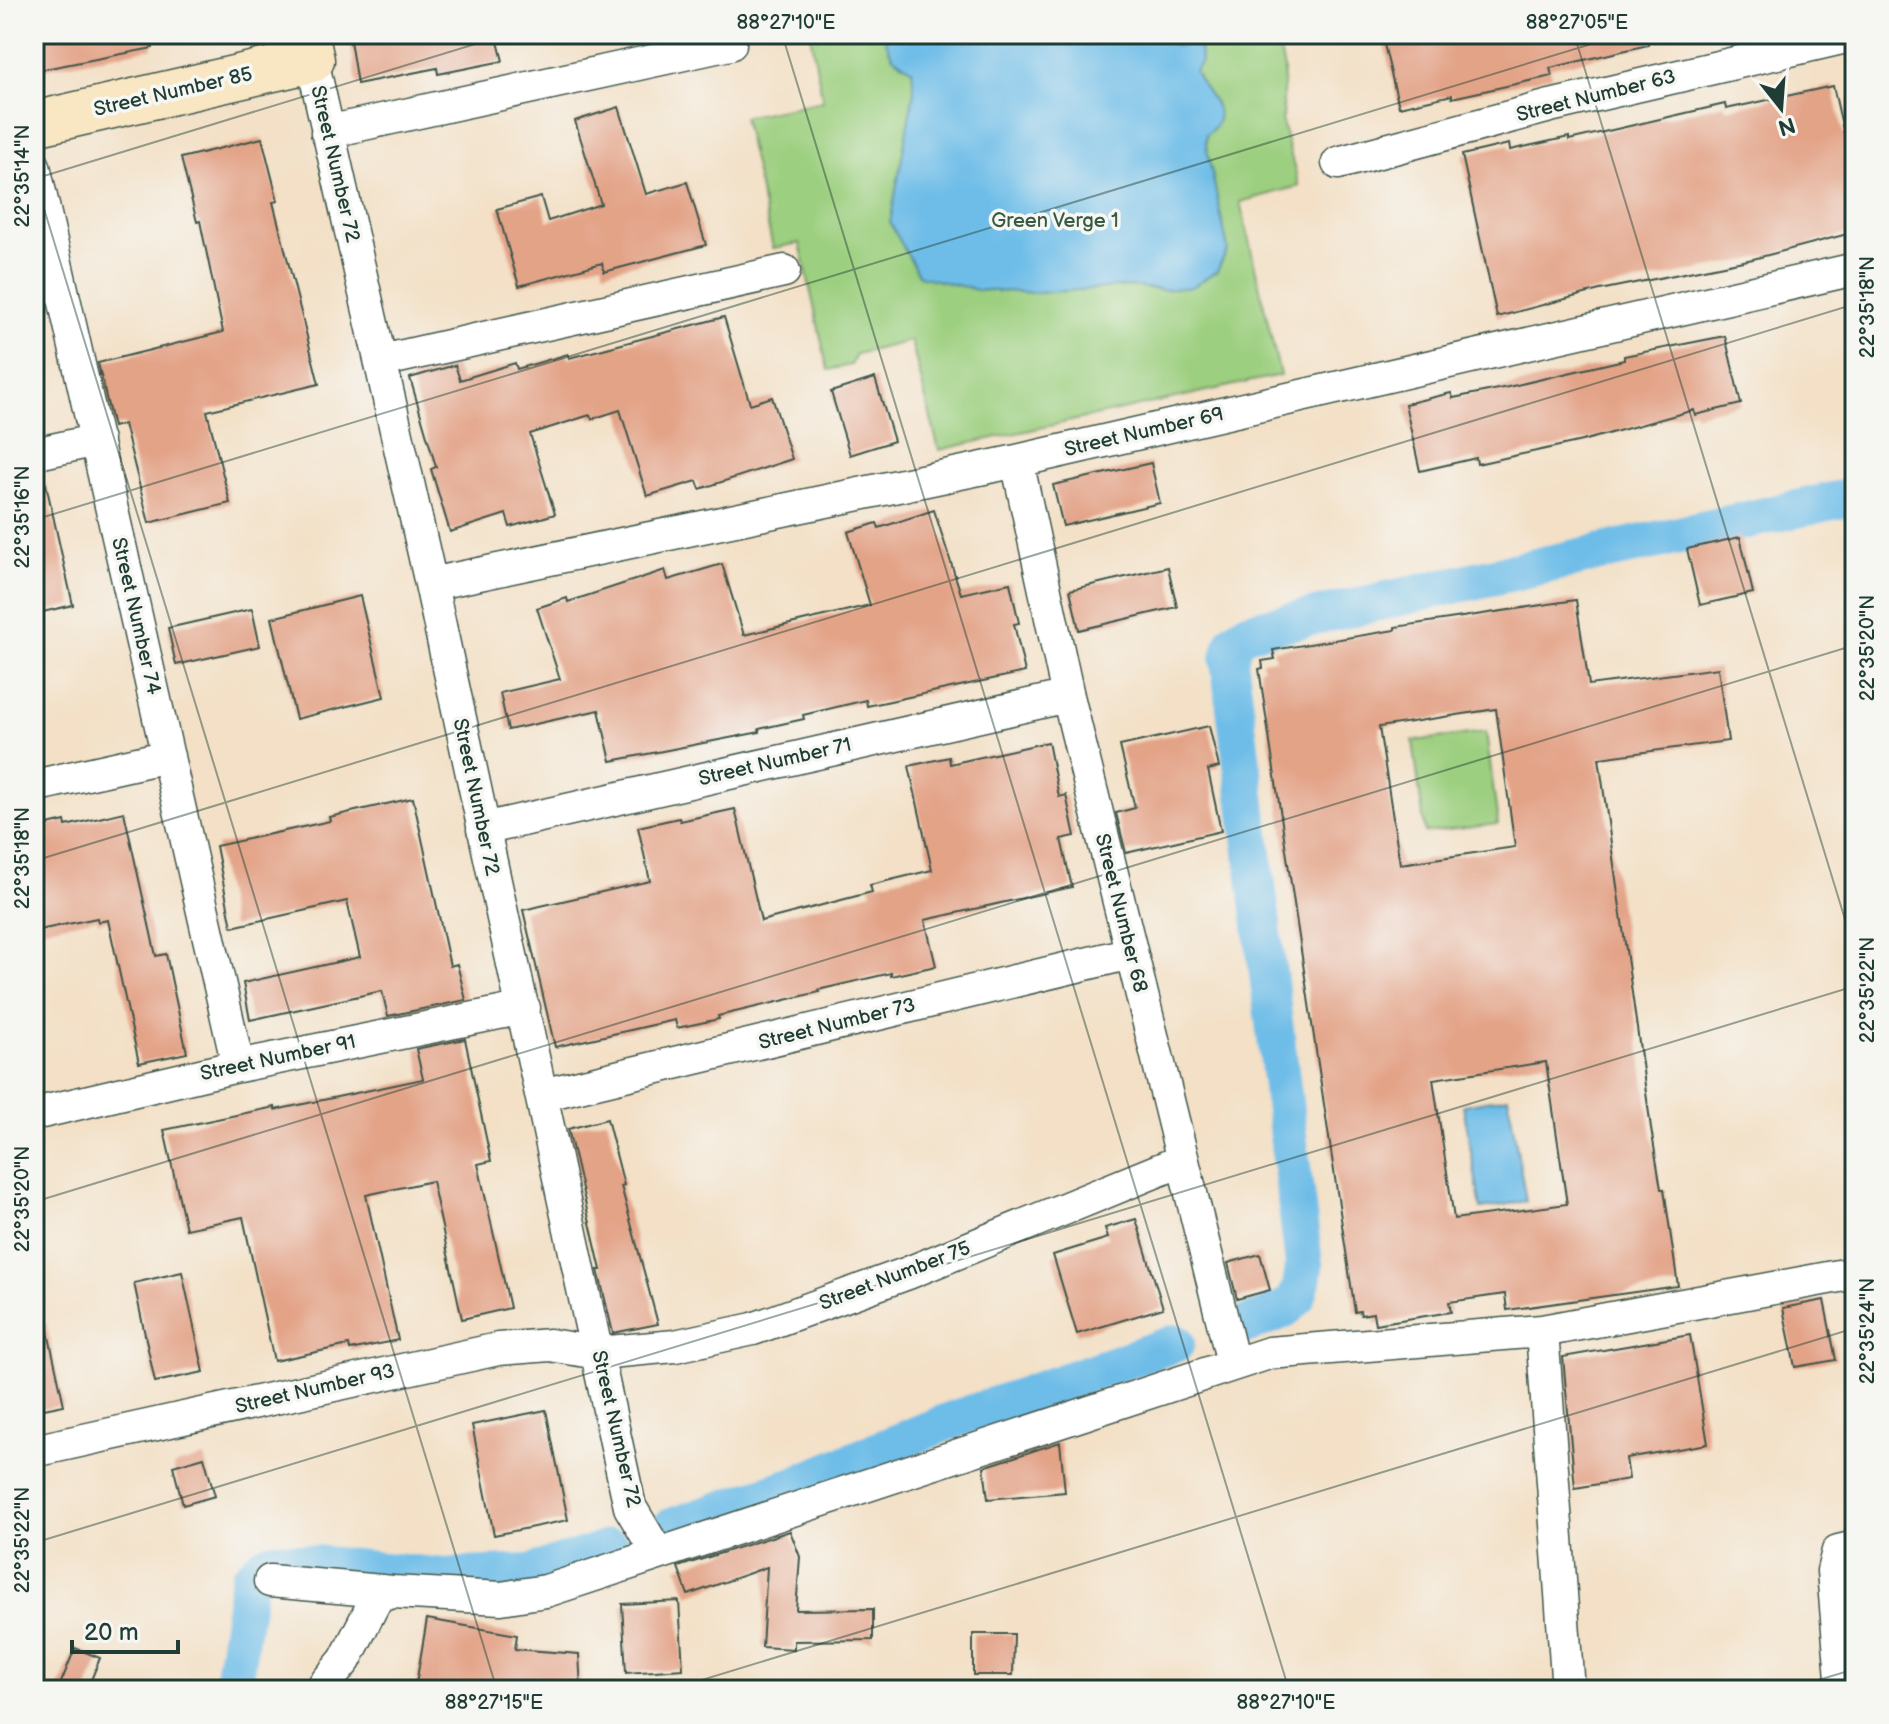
<svg xmlns="http://www.w3.org/2000/svg" width="1889" height="1724" viewBox="0 0 1889 1724" font-family="'Balsamiq Sans',sans-serif">
	<style>
		.green { fill: #9ccf7f; stroke: #5e865a; stroke-width: 2 }
		.water { fill: #6ebde8; stroke: #467d8e; stroke-width: 2 }
		.lines { fill: none; stroke-linecap: round; stroke-linejoin: round }
		.canal { stroke: #6ebde8; stroke-width: 38 }
		.building { fill: #e3a387; fill-rule: evenodd }
		.street-casing { stroke: #3f554a; stroke-width: 35 }
		.secondary-casing { stroke: #3f554a; stroke-width: 47 }
		.street { stroke: #fff; stroke-width: 32 }
		.secondary { stroke: #f9e7c3; stroke-width: 44 }
		.ticks { fill: none; stroke: #1f3d34; stroke-width: 2; stroke-opacity: 0.45 }
		.labels { text-anchor: middle; dominant-baseline: central; stroke-width: 7; stroke-linejoin: round; paint-order: stroke }
		.street-label { font-size: 20px; fill: #1f3d34; stroke: #f6f6f2 }
		.park-label { font-size: 20px; fill: #385a43; stroke: #f6f6f2 }
		.neatline { fill: none; stroke: #1f3d34; stroke-width: 3 }
		.ticks-label { font-size: 20px; text-anchor: middle; fill: #1f3d34 }
	</style>
	<rect width="100%" height="100%" fill="#f6f6f2"/>
	<filter id="ink" filterUnits="userSpaceOnUse"><feTurbulence type="fractalNoise" baseFrequency=".0125" numOctaves="2"/><feDisplacementMap in="SourceGraphic" scale="16" xChannelSelector="R" yChannelSelector="G"/><feConvolveMatrix kernelMatrix="1 2 1 2 8 2 1 2 1" color-interpolation-filters="sRGB"/></filter>
	<filter id="wash" filterUnits="userSpaceOnUse"><feTurbulence type="fractalNoise" baseFrequency=".006" numOctaves="4" result="noise"/><feDisplacementMap in="SourceGraphic" scale="32" xChannelSelector="R" yChannelSelector="G"/><feGaussianBlur stdDeviation="1.8" result="paint"/><feColorMatrix in="noise" values="0 0 0 0 0 0 0 0 0 0 0 0 0 0 0 0 0 1.4 0 .05"/><feComposite in="paint" operator="in"/></filter>
	<g filter="url(#wash)">
		<rect width="100%" height="100%" fill="#f3e0c6"/>
		<path class="green" d="M 810,34 L 1276,34 L 1284,69 L 1282,122 L 1299,186 L 1240,202 L 1280,375 L 939,450 L 911,341 L 856,354 L 851,365 L 828,370 L 800,243 L 773,248 L 743,117 L 823,101 Z
			M 1486,732 L 1498,824 L 1425,833 L 1413,741 Z"/>
		<path class="water" d="M 883,34 L 1167,34 L 1175,46 L 1189,44 L 1200,49 L 1201,61 L 1195,71 C 1204,94 1236,114 1206,135 L 1206,145 L 1228,249 L 1217,271 L 1192,287 L 1163,290 L 1131,286 L 1039,293 L 977,290 L 919,276 L 890,223 L 914,91 L 912,70 L 892,56 Z
			M 1508,1097 L 1526,1201 L 1481,1209 L 1463,1105 Z"/>
		<g class="lines">
			<path class="canal" d="M 1245,1325 C 1285,1308 1301,1312 1304,1264 L 1229,659 L 1235,640 L 1248,631 L 1855,496
				M 671,1527 L 792,1486 L 947,1422 L 1176,1343
				M 232,1690 L 249,1579 L 263,1565 L 275,1560 L 443,1577 L 531,1573 L 611,1548"/>
		</g>
		<g id="blocks">
			<path class="building" d="M 34,34 L 151,34 L 153,48 L 34,71 Z
				M 349,34 L 496,34 L 503,61 L 438,74 L 437,68 L 357,84 Z
				M 1407,34 L 1647,34 L 1648,45 L 1550,68 L 1552,76 L 1452,98 L 1452,95 L 1399,107 L 1383,40 Z
				M 1833,86 L 1855,182 L 1855,232 L 1753,259 L 1600,290 L 1497,317 L 1462,155 L 1509,144 L 1510,150 L 1569,137 L 1569,140 L 1725,104 L 1726,109 Z
				M 619,107 L 646,194 L 687,182 L 706,245 L 604,272 L 602,263 L 519,286 L 497,209 L 541,197 L 548,221 L 601,204 L 575,121 Z
				M 262,138 L 278,201 L 273,202 L 319,384 L 207,411 L 230,503 L 149,523 L 124,424 L 113,427 L 98,363 L 223,332 L 200,221 L 197,222 L 181,158 Z
				M 724,317 L 750,404 L 772,397 L 792,459 L 700,489 L 697,481 L 647,496 L 620,410 L 592,419 L 590,415 L 530,434 L 555,514 L 510,527 L 506,514 L 450,532 L 431,469 L 436,467 L 410,378 L 455,365 L 460,380 L 515,363 L 517,369 L 568,354 L 569,358 Z
				M 1725,336 L 1741,404 L 1695,415 L 1694,410 L 1582,441 L 1477,464 L 1476,458 L 1420,471 L 1405,404 L 1451,393 L 1453,398 L 1508,387 L 1624,360 L 1624,356 Z
				M 875,378 L 894,441 L 850,455 L 831,392 Z
				M 1151,463 L 1160,503 L 1063,526 L 1053,485 Z
				M 46,484 L 73,605 L 34,614 L 34,486 Z
				M 934,510 L 961,594 L 1010,583 L 1019,623 L 1014,624 L 1025,672 L 867,706 L 866,700 L 803,715 L 804,719 L 759,729 L 760,732 L 611,761 L 599,710 L 508,730 L 500,693 L 560,679 L 537,608 L 567,598 L 568,602 L 665,570 L 668,580 L 722,564 L 744,635 L 870,605 L 848,532 L 877,523 L 879,528 Z
				M 1740,537 L 1753,593 L 1700,605 L 1687,549 Z
				M 1168,567 L 1177,607 L 1079,630 L 1070,590 Z
				M 360,596 L 384,697 L 296,719 L 272,618 Z
				M 1576,600 L 1589,685 L 1718,668 L 1728,741 L 1599,758 L 1651,1128 L 1661,1189 L 1664,1189 L 1678,1286 L 1507,1310 L 1505,1294 L 1449,1302 L 1451,1312 L 1375,1324 L 1373,1313 L 1361,1315 L 1360,1311 L 1355,1312 L 1259,669 L 1263,668 L 1262,661 L 1275,659 L 1273,650 L 1395,630 L 1395,627 ZM 1496,709 L 1515,847 L 1400,864 L 1379,727 ZM 1546,1062 L 1567,1204 L 1454,1219 L 1433,1079 Z
				M 252,609 L 260,646 L 176,665 L 168,628 Z
				M 1209,726 L 1219,767 L 1208,770 L 1221,831 L 1126,853 L 1116,813 L 1135,808 L 1120,746 Z
				M 1048,742 L 1059,797 L 1066,795 L 1075,836 L 1061,839 L 1072,887 L 925,920 L 936,966 L 891,976 L 891,973 L 818,990 L 819,992 L 718,1016 L 719,1019 L 677,1028 L 675,1020 L 555,1047 L 523,910 L 650,881 L 638,827 L 679,818 L 680,821 L 735,809 L 761,921 L 872,892 L 870,885 L 932,870 L 909,766 L 949,757 L 950,764 Z
				M 413,798 L 450,966 L 457,964 L 466,1000 L 388,1016 L 382,991 L 250,1020 L 243,983 L 360,957 L 347,901 L 232,927 L 216,846 L 330,821 L 329,817 Z
				M 124,812 L 156,956 L 166,954 L 187,1053 L 139,1063 L 108,920 L 98,922 L 97,918 L 39,930 L 34,906 L 34,828 L 65,821 L 66,826 Z
				M 465,1039 L 491,1161 L 478,1164 L 510,1308 L 462,1319 L 432,1181 L 366,1195 L 398,1340 L 350,1350 L 349,1345 L 274,1361 L 243,1217 L 186,1229 L 164,1130 L 275,1107 L 275,1110 L 423,1079 L 416,1049 Z
				M 607,1119 L 624,1185 L 621,1186 L 658,1324 L 613,1333 L 598,1270 L 601,1270 L 568,1129 Z
				M 1136,1219 L 1163,1308 L 1077,1334 L 1053,1255 L 1108,1238 L 1105,1228 Z
				M 1260,1254 L 1270,1290 L 1237,1299 L 1228,1263 Z
				M 182,1272 L 204,1372 L 155,1382 L 134,1283 Z
				M 1824,1300 L 1836,1360 L 1795,1367 L 1783,1308 Z
				M 46,1323 L 64,1405 L 34,1411 L 34,1324 Z
				M 1690,1335 L 1708,1444 L 1626,1458 L 1629,1479 L 1575,1488 L 1563,1357 Z
				M 546,1410 L 568,1520 L 494,1535 L 472,1425 Z
				M 1060,1442 L 1065,1492 L 988,1499 L 984,1467 Z
				M 204,1457 L 215,1496 L 183,1505 L 173,1466 Z
				M 790,1531 L 800,1557 L 796,1610 L 873,1609 L 873,1640 L 794,1641 L 794,1649 L 762,1647 L 767,1567 L 688,1595 L 678,1567 Z
				M 679,1601 L 683,1669 L 626,1673 L 622,1604 Z
				M 427,1619 L 517,1635 L 515,1649 L 579,1654 L 581,1690 L 415,1690 Z
				M 973,1634 L 1014,1634 L 1013,1675 L 973,1675 Z
				M 75,1648 L 100,1658 L 87,1690 L 58,1690 Z"/>
		</g>
	</g>
	<g filter="url(#ink)">
		<use href="#blocks" fill-opacity="0" stroke="#3f554a" stroke-width="2"/>
		<g class="lines">
			<defs>
				<path id="street" d="M 312,60 L 431,584 L 630,1507 L 658,1554
					M 327,132 L 730,44
					M 1338,163 L 1550,106 L 1855,35
					M 34,166 L 238,1066
					M 381,361 L 784,271
					M 34,454 L 97,440
					M 1017,461 L 1068,696 L 1233,1363
					M 431,584 L 1017,461 L 1855,269
					M 34,786 L 168,756
					M 483,829 L 1068,696
					M 542,1095 L 1131,953
					M 34,1114 L 238,1066 L 524,1008
					M 1542,1331 L 1568,1690
					M 34,1451 L 498,1349 L 550,1345 L 598,1353 L 675,1346 L 753,1329 L 908,1273 L 1181,1161
					M 270,1581 L 393,1592
					M 320,1690 L 345,1660 L 375,1601 L 383,1595 L 393,1592 L 501,1598 L 546,1591 L 1269,1353 L 1542,1331 L 1855,1273
					M 1843,1690 L 1833,1571 L 1838,1551 L 1855,1547"/>
				<path id="secondary" d="M 34,124 L 312,60 L 306,34"/>
			</defs>
			<use href="#street" class="street-casing"/>
			<use href="#secondary" class="secondary-casing"/>
			<use href="#street" class="street"/>
			<use href="#secondary" class="secondary"/>
		</g>
	</g>
	<path class="ticks" d="M 782,34 L 1289,1690M 1574,34 L 1855,952M 34,176 L 497,1690M 34,179 L 508,34M 34,520 L 1624,34M 34,861 L 1855,304M 34,1202 L 1855,645M 34,1543 L 1855,986M 669,1690 L 1855,1328M 1785,1690 L 1855,1669"/>
	<g class="labels">
		<g class="street-label">
			<text transform="translate(173 92) rotate(-13)">Street Number 85</text>
			<text transform="translate(1596 96) rotate(-14)">Street Number 63</text>
			<text transform="translate(335 164) rotate(77)">Street Number 72</text>
			<text transform="translate(1144 432) rotate(-13)">Street Number 69</text>
			<text transform="translate(136 616) rotate(77)">Street Number 74</text>
			<text transform="translate(775 762) rotate(-13)">Street Number 71</text>
			<text transform="translate(476 797) rotate(78)">Street Number 72</text>
			<text transform="translate(1121 913) rotate(76)">Street Number 68</text>
			<text transform="translate(837 1024) rotate(-14)">Street Number 73</text>
			<text transform="translate(278 1058) rotate(-12)">Street Number 91</text>
			<text transform="translate(895 1276) rotate(-21)">Street Number 75</text>
			<text transform="translate(315 1389) rotate(-13)">Street Number 93</text>
			<text transform="translate(616 1429) rotate(77)">Street Number 72</text>
		</g>
		<g class="park-label">
			<text x="1055" y="221">Green Verge 1</text>
		</g>
	</g>
	<rect width="1889" height="1724" fill="none" stroke="#f6f6f2" stroke-width="88"/>
	<g transform="translate(1781 108) rotate(163)" stroke="#f6f6f2" stroke-width="6" paint-order="stroke">
	<path d="M0-6L14 30L0 20L-14 30Z" fill="#1f3d34"/>
	<text y="-12" font-size="22" font-weight="bold" text-anchor="middle" fill="#1f3d34">N</text>
	</g>
	<path d="M72 1640v12h106v-12" fill="none" stroke="#1f3d34" stroke-width="4"/>
	<text x="84" y="1640" font-size="24" fill="#1f3d34" stroke="#f6f6f2" stroke-width="6" paint-order="stroke">20 m</text>
	<rect x="44" y="44" width="1801" height="1636" class="neatline"/>
	<g class="ticks-label">
		<text x="786" y="29">88°27'10"E</text>
		<text x="1577" y="29">88°27'05"E</text>
		<text transform="translate(22 176) rotate(-90)" y="7">22°35'14"N</text>
		<text transform="translate(1867 307) rotate(-90)" y="7">22°35'18"N</text>
		<text transform="translate(22 517) rotate(-90)" y="7">22°35'16"N</text>
		<text transform="translate(1867 648) rotate(-90)" y="7">22°35'20"N</text>
		<text transform="translate(22 858) rotate(-90)" y="7">22°35'18"N</text>
		<text transform="translate(1867 990) rotate(-90)" y="7">22°35'22"N</text>
		<text transform="translate(22 1199) rotate(-90)" y="7">22°35'20"N</text>
		<text transform="translate(1867 1331) rotate(-90)" y="7">22°35'24"N</text>
		<text transform="translate(22 1540) rotate(-90)" y="7">22°35'22"N</text>
		<text x="494" y="1709">88°27'15"E</text>
		<text x="1286" y="1709">88°27'10"E</text>
	</g>
</svg>
